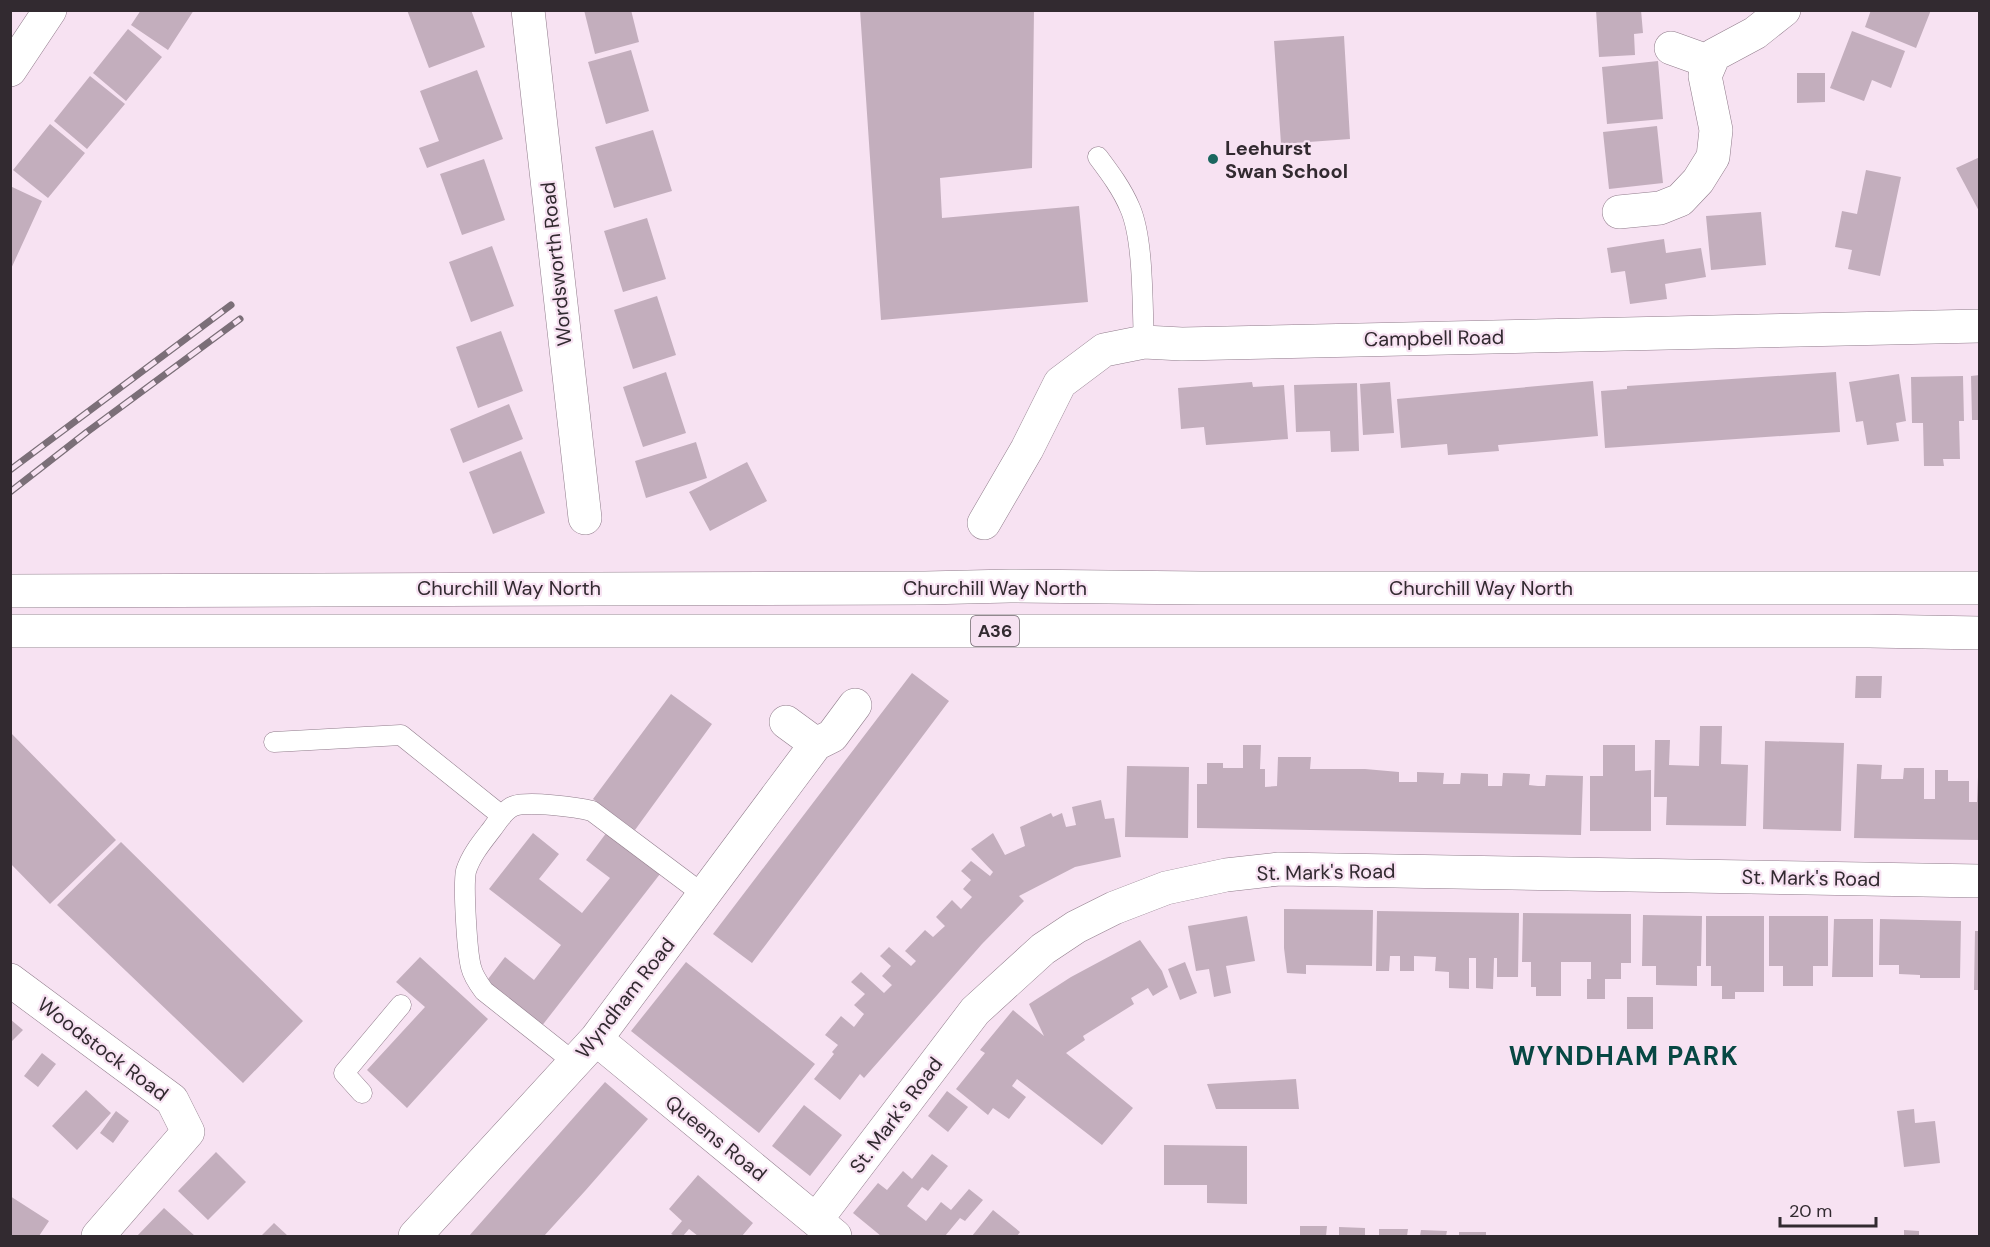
<svg xmlns="http://www.w3.org/2000/svg" width="1990" height="1247" viewBox="0 0 1990 1247" font-family="'DM Sans',sans-serif">
	<style>
		.building { fill: #c3aebd }
		.lines { fill: none; stroke-linecap: round; stroke-linejoin: round }
		.lane-casing { stroke: #907c8b; stroke-width: 21 }
		.street-casing { stroke: #907c8b; stroke-width: 34 }
		.highway-casing { stroke: #907c8b; stroke-width: 34 }
		.lane { stroke: #fff; stroke-width: 20 }
		.street { stroke: #fff; stroke-width: 33 }
		.highway { stroke: #fff; stroke-width: 33 }
		.rail-casing { stroke: #7b6f78; stroke-width: 7 }
		.rail { stroke: #f7e2f2; stroke-width: 4.5; stroke-dasharray: 14; stroke-linecap: butt }
		.poi-dot { fill: #1a665f; stroke: #f7e2f2; stroke-width: 2 }
		.labels { text-anchor: middle; dominant-baseline: central; stroke-width: 4.5; stroke-linejoin: round; paint-order: stroke }
		.shield { fill: #f7e2f2; stroke: #6d616a; stroke-width: 1.5 }
		.shield-label { font-size: 18px; font-weight: bold; fill: #322a30 }
		.poi-label { font-size: 20px; font-weight: bold; fill: #322a30; stroke: #f7e2f2; text-anchor: start }
		.street-label { font-size: 20px; fill: #322a30; stroke: #f7e2f2 }
		.district-label { font-size: 26px; font-weight: bold; letter-spacing: 1.5px; fill: #074743; stroke: #f7e2f2 }
	</style>
	<rect width="100%" height="100%" fill="#f7e2f2"/>
	<path class="building" d="M 141,10 L 194,10 L 168,50 L 131,25 Z
		M 407,10 L 471,10 L 485,47 L 429,68 Z
		M 584,10 L 631,10 L 639,42 L 595,54 Z
		M 860,10 L 1034,10 L 1032,168 L 940,178 L 942,218 L 1079,206 L 1088,302 L 881,320 Z
		M 1596,10 L 1641,10 L 1643,33 L 1634,34 L 1635,55 L 1599,57 Z
		M 1871,10 L 1931,10 L 1916,48 L 1865,27 Z
		M 128,29 L 162,57 L 126,101 L 93,73 Z
		M 1852,31 L 1905,51 L 1891,88 L 1872,80 L 1864,101 L 1830,88 Z
		M 1344,36 L 1350,139 L 1281,144 L 1274,41 Z
		M 631,50 L 649,111 L 606,124 L 588,62 Z
		M 1658,61 L 1663,119 L 1607,124 L 1602,67 Z
		M 477,70 L 503,139 L 427,168 L 419,148 L 439,141 L 420,91 Z
		M 1797,73 L 1825,73 L 1825,102 L 1797,103 Z
		M 90,76 L 125,104 L 87,149 L 54,121 Z
		M 50,124 L 85,153 L 48,198 L 13,170 Z
		M 1657,126 L 1663,183 L 1609,189 L 1603,132 Z
		M 653,130 L 672,191 L 614,208 L 595,147 Z
		M 1980,157 L 1980,213 L 1956,168 Z
		M 484,159 L 505,220 L 462,235 L 440,174 Z
		M 1866,170 L 1901,177 L 1880,276 L 1848,269 L 1852,250 L 1835,247 L 1842,211 L 1857,214 Z
		M 10,186 L 42,201 L 10,271 Z
		M 1761,212 L 1766,265 L 1711,270 L 1706,216 Z
		M 647,218 L 666,279 L 623,292 L 604,231 Z
		M 1664,239 L 1666,253 L 1701,248 L 1706,277 L 1665,284 L 1667,299 L 1630,304 L 1625,271 L 1611,273 L 1607,248 Z
		M 492,246 L 514,306 L 471,322 L 449,262 Z
		M 657,296 L 676,355 L 633,369 L 614,310 Z
		M 501,331 L 523,391 L 478,408 L 456,347 Z
		M 666,372 L 686,433 L 643,447 L 623,387 Z
		M 1836,372 L 1840,432 L 1605,448 L 1601,391 L 1627,389 L 1627,386 Z
		M 1899,374 L 1906,421 L 1896,423 L 1899,441 L 1867,445 L 1863,421 L 1856,422 L 1849,382 Z
		M 1980,375 L 1980,420 L 1972,420 L 1971,376 Z
		M 1963,376 L 1964,421 L 1959,421 L 1960,459 L 1943,459 L 1944,466 L 1924,466 L 1923,423 L 1912,423 L 1911,377 Z
		M 1593,381 L 1598,436 L 1498,445 L 1499,451 L 1448,455 L 1447,444 L 1401,448 L 1397,399 Z
		M 1252,382 L 1253,387 L 1284,385 L 1288,439 L 1206,445 L 1204,427 L 1181,429 L 1178,388 Z
		M 1390,382 L 1394,433 L 1363,435 L 1360,384 Z
		M 1357,383 L 1359,451 L 1331,452 L 1330,431 L 1296,432 L 1294,385 Z
		M 509,404 L 523,439 L 463,463 L 450,429 Z
		M 696,442 L 707,478 L 646,498 L 635,461 Z
		M 521,451 L 545,513 L 493,534 L 469,472 Z
		M 747,462 L 767,501 L 710,531 L 689,492 Z
		M 912,673 L 949,701 L 752,963 L 713,934 Z
		M 1856,676 L 1882,676 L 1881,698 L 1855,698 Z
		M 671,694 L 712,724 L 635,830 L 593,799 Z
		M 1700,726 L 1722,726 L 1721,764 L 1748,765 L 1746,826 L 1666,825 L 1667,797 L 1654,797 L 1655,740 L 1670,740 L 1669,765 L 1699,766 Z
		M 10,732 L 116,840 L 50,904 L 10,863 Z
		M 1765,741 L 1844,743 L 1841,831 L 1763,829 Z
		M 1243,745 L 1261,745 L 1260,769 L 1265,769 L 1265,787 L 1277,786 L 1278,757 L 1311,757 L 1310,769 L 1365,769 L 1399,772 L 1399,782 L 1417,782 L 1417,772 L 1444,773 L 1443,784 L 1460,784 L 1461,773 L 1488,774 L 1488,786 L 1502,786 L 1503,773 L 1530,774 L 1529,785 L 1538,786 L 1545,786 L 1546,775 L 1583,776 L 1581,835 L 1197,828 L 1197,784 L 1207,784 L 1207,763 L 1223,763 L 1223,768 L 1243,768 Z
		M 1603,745 L 1635,745 L 1635,771 L 1651,770 L 1651,831 L 1590,831 L 1590,776 L 1603,776 Z
		M 1857,764 L 1882,765 L 1881,779 L 1903,779 L 1904,768 L 1924,768 L 1924,799 L 1935,799 L 1935,770 L 1948,770 L 1948,781 L 1969,781 L 1969,802 L 1977,802 L 1978,777 L 1980,777 L 1980,840 L 1854,838 Z
		M 1127,766 L 1189,767 L 1188,838 L 1125,837 Z
		M 1101,800 L 1105,819 L 1114,818 L 1121,857 L 1075,867 L 1019,896 L 1024,901 L 982,944 L 864,1078 L 860,1074 L 840,1100 L 814,1079 L 834,1054 L 832,1052 L 838,1045 L 825,1035 L 841,1016 L 854,1027 L 864,1014 L 854,1005 L 865,994 L 851,982 L 861,972 L 884,993 L 892,985 L 882,976 L 891,966 L 880,956 L 889,947 L 911,966 L 916,961 L 905,951 L 925,930 L 933,937 L 945,926 L 936,917 L 952,900 L 961,909 L 972,897 L 963,889 L 971,880 L 961,871 L 971,861 L 990,876 L 993,872 L 971,849 L 993,833 L 1005,855 L 1025,846 L 1020,827 L 1051,813 L 1053,817 L 1062,813 L 1066,827 L 1076,825 L 1072,807 Z
		M 607,832 L 660,874 L 541,1027 L 485,983 L 505,957 L 534,980 L 561,945 L 489,889 L 533,833 L 559,854 L 539,879 L 582,913 L 610,878 L 586,860 Z
		M 121,842 L 303,1021 L 243,1083 L 57,905 Z
		M 1284,909 L 1373,910 L 1372,966 L 1306,965 L 1306,974 L 1287,973 L 1284,948 Z
		M 1377,911 L 1519,913 L 1518,977 L 1497,977 L 1497,958 L 1494,958 L 1493,989 L 1476,988 L 1476,958 L 1469,958 L 1469,989 L 1449,988 L 1449,972 L 1435,971 L 1436,957 L 1414,956 L 1414,971 L 1400,971 L 1400,956 L 1390,956 L 1389,971 L 1376,971 Z
		M 1523,913 L 1631,914 L 1631,963 L 1621,963 L 1621,979 L 1605,979 L 1605,999 L 1587,999 L 1587,979 L 1591,979 L 1591,962 L 1561,962 L 1561,996 L 1536,996 L 1536,987 L 1531,987 L 1531,962 L 1522,962 Z
		M 1643,915 L 1702,916 L 1701,966 L 1697,966 L 1697,986 L 1656,985 L 1656,966 L 1642,966 Z
		M 1247,916 L 1255,961 L 1226,966 L 1231,993 L 1214,997 L 1209,969 L 1196,971 L 1188,926 Z
		M 1706,916 L 1764,916 L 1764,992 L 1735,992 L 1735,999 L 1722,999 L 1722,986 L 1711,986 L 1711,966 L 1706,966 Z
		M 1769,916 L 1828,916 L 1828,966 L 1813,966 L 1813,986 L 1783,986 L 1783,966 L 1769,966 Z
		M 1834,919 L 1873,919 L 1873,977 L 1832,977 Z
		M 1880,919 L 1961,921 L 1960,978 L 1920,978 L 1920,975 L 1899,974 L 1899,965 L 1879,965 Z
		M 1975,931 L 1980,931 L 1980,990 L 1974,990 Z
		M 1140,940 L 1162,971 L 1168,987 L 1153,996 L 1148,988 L 1131,998 L 1134,1004 L 1083,1036 L 1085,1040 L 1066,1053 L 1133,1108 L 1102,1145 L 1017,1079 L 1012,1086 L 1026,1097 L 1009,1119 L 993,1108 L 988,1115 L 956,1089 L 985,1053 L 980,1050 L 1013,1010 L 1044,1036 L 1029,1004 L 1071,977 Z
		M 420,957 L 488,1019 L 407,1108 L 367,1070 L 425,1007 L 396,982 Z
		M 686,962 L 815,1064 L 759,1133 L 631,1031 Z
		M 1185,962 L 1197,993 L 1180,1000 L 1168,969 Z
		M 1627,997 L 1653,997 L 1653,1029 L 1627,1029 Z
		M 10,1019 L 23,1030 L 10,1043 Z
		M 42,1053 L 56,1064 L 38,1087 L 24,1076 Z
		M 1296,1079 L 1299,1109 L 1216,1109 L 1207,1084 Z
		M 605,1082 L 648,1119 L 585,1191 L 544,1236 L 469,1236 Z
		M 86,1090 L 111,1113 L 77,1150 L 52,1126 Z
		M 947,1091 L 968,1107 L 948,1132 L 928,1116 Z
		M 804,1105 L 842,1135 L 810,1176 L 772,1146 Z
		M 1914,1109 L 1915,1123 L 1935,1121 L 1940,1163 L 1904,1167 L 1897,1111 Z
		M 116,1111 L 129,1121 L 113,1143 L 100,1133 Z
		M 1164,1145 L 1247,1146 L 1247,1204 L 1207,1203 L 1207,1185 L 1164,1185 Z
		M 216,1152 L 246,1182 L 208,1220 L 178,1191 Z
		M 932,1154 L 948,1166 L 928,1191 L 922,1187 L 907,1206 L 926,1221 L 941,1202 L 951,1210 L 969,1189 L 983,1200 L 965,1221 L 960,1218 L 945,1236 L 881,1236 L 853,1213 L 878,1183 L 887,1190 L 903,1171 L 912,1179 Z
		M 698,1175 L 753,1223 L 742,1236 L 698,1236 L 689,1229 L 683,1236 L 675,1236 L 671,1234 L 682,1221 L 669,1209 Z
		M 10,1196 L 49,1221 L 39,1236 L 10,1236 Z
		M 164,1208 L 195,1236 L 137,1236 Z
		M 993,1210 L 1020,1232 L 1017,1236 L 972,1236 Z
		M 274,1223 L 288,1236 L 261,1236 Z
		M 1300,1226 L 1327,1226 L 1326,1236 L 1300,1236 Z
		M 1339,1227 L 1365,1228 L 1365,1236 L 1339,1236 Z
		M 1379,1229 L 1408,1229 L 1407,1236 L 1379,1236 Z
		M 1421,1230 L 1447,1231 L 1446,1236 L 1420,1236 Z
		M 1904,1230 L 1919,1231 L 1919,1236 L 1904,1236 Z
		M 1459,1232 L 1486,1232 L 1486,1236 L 1459,1236 Z"/>
	<g class="lines">
		<defs>
			<path id="lane" d="M 1098,157 C 1110,173 1122,189 1130,208 C 1144,240 1142,305 1144,342
				M 274,742 L 401,735 L 502,816
				M 575,1063 L 484,991 C 478,983 473,976 471,967 C 467,952 463,886 466,871 C 471,855 482,842 492,829 C 498,821 505,809 514,806 C 528,801 577,807 592,811 L 704,895
				M 362,1093 L 344,1073 L 401,1005"/>
			<path id="street" d="M 528,10 L 585,518
				M 1671,48 L 1710,62
				M 10,70 L 50,10
				M 1619,212 L 1660,208 L 1680,200 L 1698,181 L 1713,157 L 1716,130 L 1705,76 L 1714,55 L 1755,33 L 1784,10
				M 984,523 L 1027,449 L 1060,383 L 1104,350 L 1144,342 L 1182,344 L 1980,326
				M 786,722 L 816,744
				M 10,980 L 172,1100 L 188,1132 L 98,1236
				M 596,1039 L 835,1236
				M 816,1220 L 975,1011 L 1043,949 L 1076,927 L 1114,908 L 1166,888 L 1226,875 L 1279,869 L 1980,881
				M 415,1236 L 596,1039 L 816,744 L 832,736 L 855,705"/>
			<path id="highway" d="M 10,591 L 925,588 L 1010,586 L 1201,588 L 1980,588
				M 10,631 L 1869,631 L 1980,633"/>
		</defs>
		<use href="#lane" class="lane-casing"/>
		<use href="#street" class="street-casing"/>
		<use href="#highway" class="highway-casing"/>
		<use href="#lane" class="lane"/>
		<use href="#street" class="street"/>
		<use href="#highway" class="highway"/>
		<defs>
			<path id="rail" d="M 10,470 L 231,305
				M 10,492 L 87,432 L 240,319"/>
		</defs>
		<use href="#rail" class="rail-casing"/>
		<use href="#rail" class="rail"/>
	</g>
	<circle class="poi-dot" cx="1213" cy="159" r="6"/>
	<g class="labels">
		<rect class="shield" x="971" y="616" width="48" height="30" rx="4.5"/>
		<g class="shield-label">
			<text x="995" y="631">A36</text>
		</g>
		<g class="poi-label">
			<text x="1225" y="148">Leehurst<tspan x="1225" dy="23">Swan School</tspan></text>
		</g>
		<g class="street-label">
			<text transform="translate(556 264) rotate(-96)">Wordsworth Road</text>
			<text transform="translate(1434 338) rotate(-1)">Campbell Road</text>
			<text x="509" y="588">Churchill Way North</text>
			<text x="995" y="588">Churchill Way North</text>
			<text x="1481" y="588">Churchill Way North</text>
			<text transform="translate(1326 872) rotate(-1)">St. Mark's Road</text>
			<text transform="translate(1811 878) rotate(1)">St. Mark's Road</text>
			<text transform="translate(625 998) rotate(-52)">Wyndham Road</text>
			<text transform="translate(103 1049) rotate(37)">Woodstock Road</text>
			<text transform="translate(896 1115) rotate(-53)">St. Mark's Road</text>
			<text transform="translate(716 1138) rotate(39)">Queens Road</text>
		</g>
		<g class="district-label">
			<text x="1624" y="1056">WYNDHAM PARK</text>
		</g>
	</g>
	<rect width="1990" height="1247" fill="none" stroke="#322a30" stroke-width="24"/>
	<path d="M1780 1217v9h96v-9" fill="none" stroke="#322a30" stroke-width="3"/>
	<text x="1789" y="1217" font-size="18" fill="#322a30" stroke="#f7e2f2" stroke-width="4.5" paint-order="stroke">20 m</text>
</svg>
